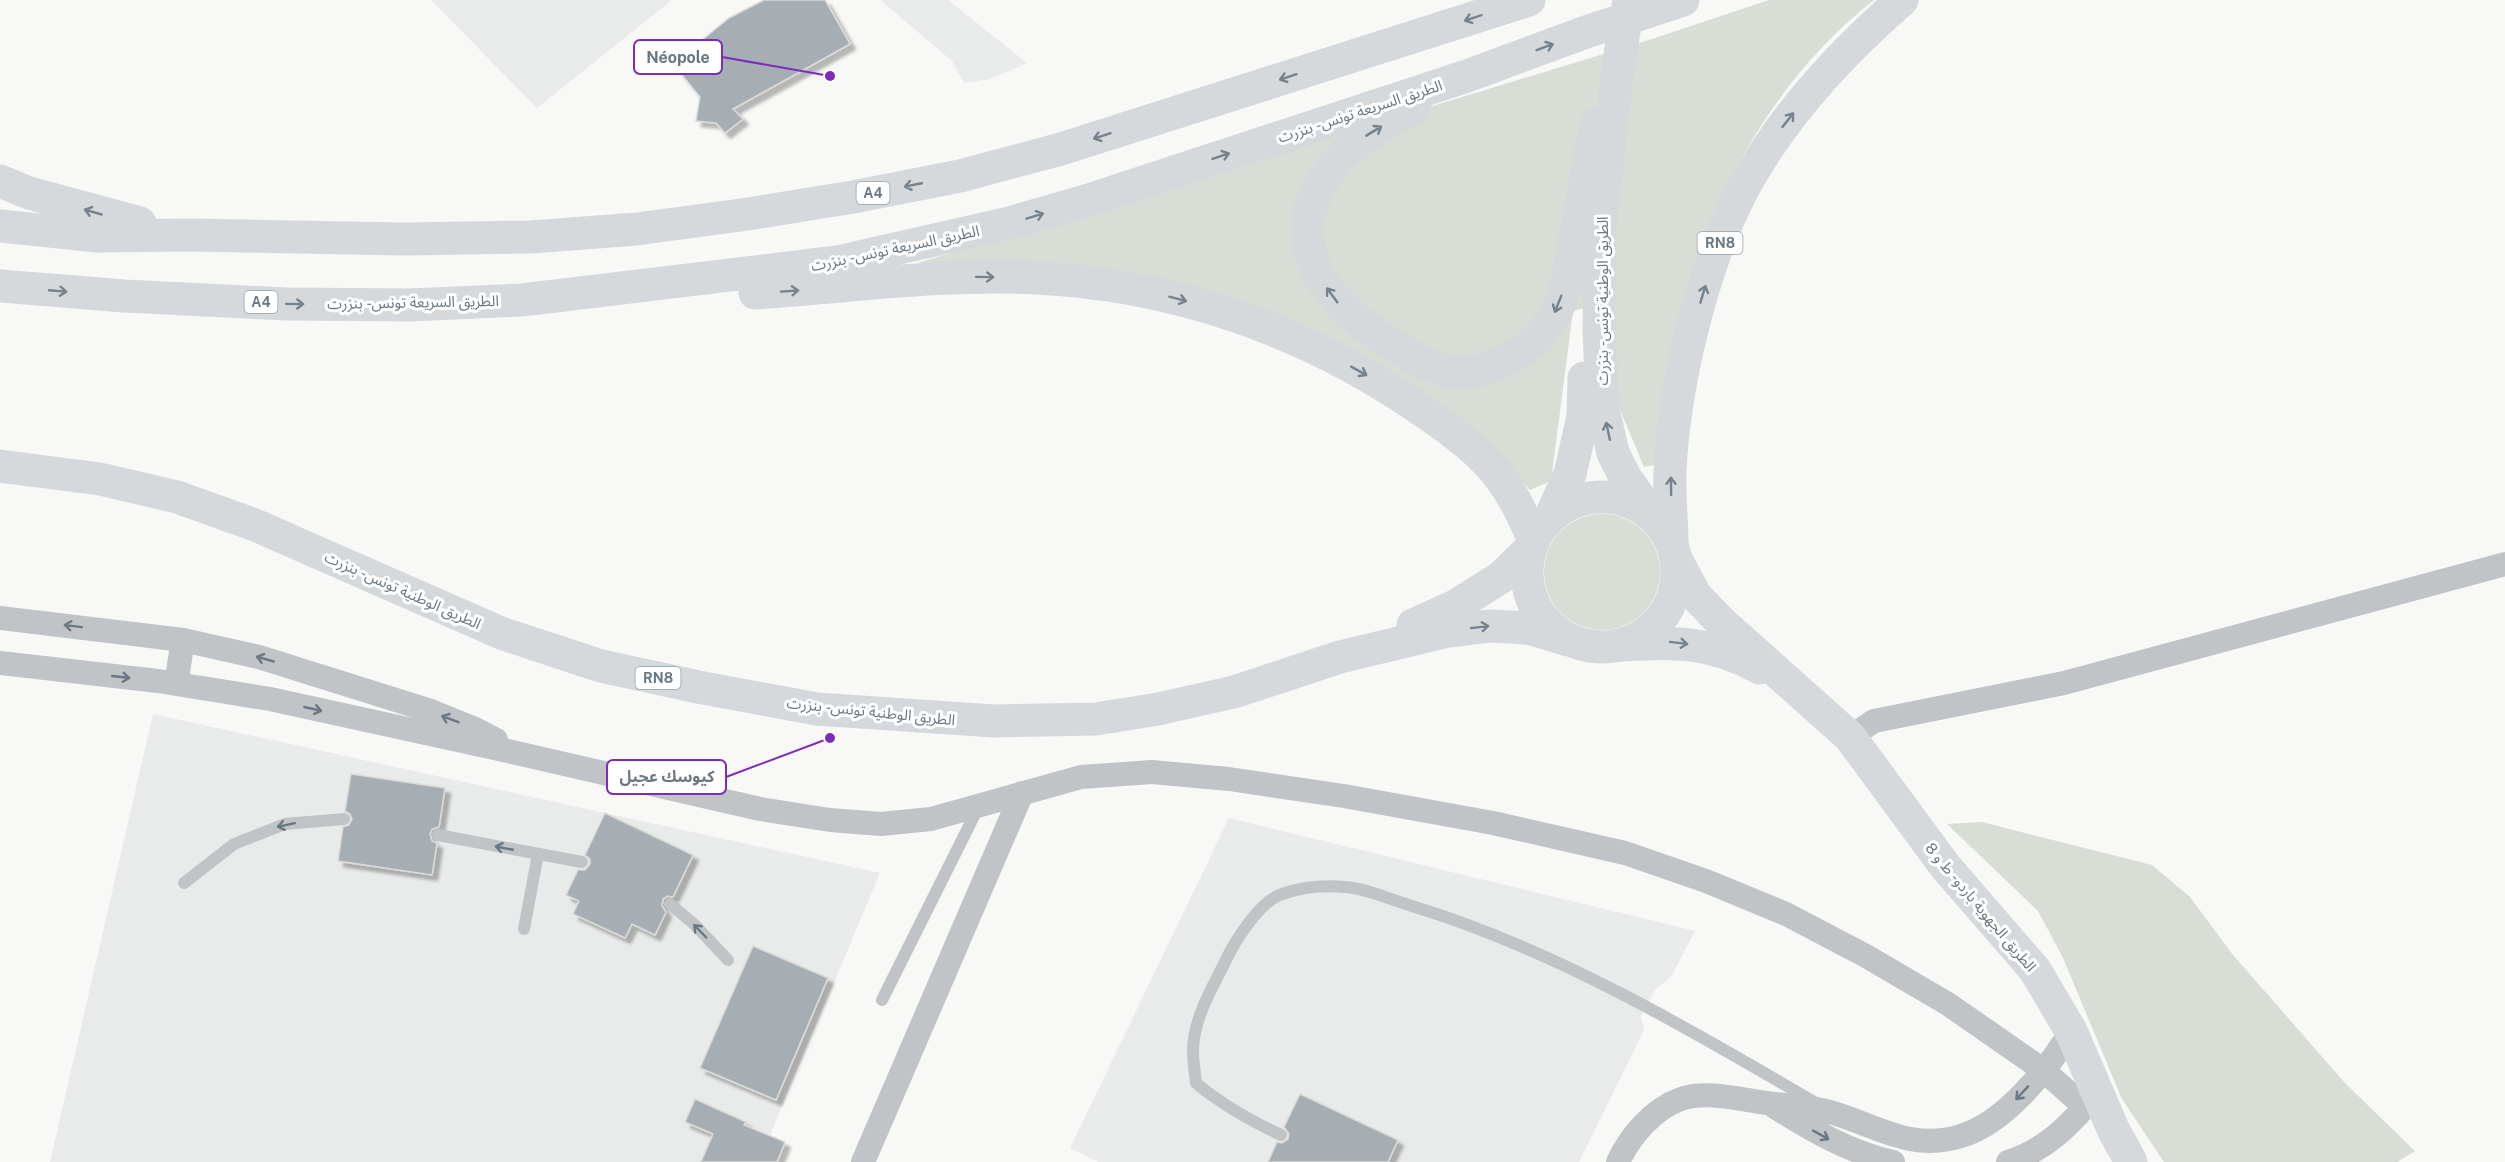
<svg xmlns="http://www.w3.org/2000/svg" width="2505" height="1162" viewBox="0 0 2505 1162" font-family="'Public Sans','Noto Sans Arabic',sans-serif">
	<style>
		.built { fill: #e9eaea }
		.green { fill: #d8ddd6 }
		.building { fill: #a6adb3; stroke: #dadad9; stroke-width: 1.5; filter: url(#shadow) }
		.lines { fill: none; stroke-linecap: round; stroke-linejoin: round }
		.lane { stroke: #c0c4c7; stroke-width: 12 }
		.street { stroke: #c0c4c7; stroke-width: 24 }
		.secondary { stroke: #d5d9dc; stroke-width: 33 }
		.primary { stroke: #d5d9dc; stroke-width: 33 }
		.highway { stroke: #d5d9dc; stroke-width: 33 }
		.oneway { stroke: #76828d }
		.oneway2 { stroke: #6b7884 }
		.labels { text-anchor: middle; dominant-baseline: central; stroke-width: 6; stroke-linejoin: round; paint-order: stroke }
		.shield { fill: #fff; stroke: #97a0a9; stroke-width: 1.5 }
		.shield-label { font-size: 14px; font-weight: bold; fill: #6b7884 }
		.street-label { font-size: 15px; fill: #6b7884; stroke: #fff }
		.leader { fill: none; stroke: #7b2cbf; stroke-width: 2 }
		.callout-dot { fill: #7b2cbf; stroke: #fff; stroke-width: 2 }
		.callout { fill: #fff; stroke: #7b2cbf; stroke-width: 2 }
		.callout-label { font-size: 16px; text-anchor: middle; font-weight: bold; fill: #6b7884 }
	</style>
	<defs>
		<filter id="shadow"><feDropShadow dx="5.5" dy="5.5" stdDeviation="1.5" flood-color="#0004"/></filter>
	</defs>
	<rect width="100%" height="100%" fill="#f8f8f6"/>
	<path class="built" d="M 431,0 L 672,0 L 537,108 Z
		M 880,0 L 948,0 L 1027,63 L 990,79 L 964,83 L 952,61 Z
		M 153,714 L 880,873 L 770,1135 L 785,1142 L 777,1162 L 50,1162 Z
		M 1229,818 L 1695,931 L 1671,977 L 1655,990 L 1641,1015 L 1644,1030 L 1579,1162 L 1098,1162 L 1070,1148 Z"/>
	<path class="green" d="M 1769,0 L 1874,0 C 1794,62 1733,156 1700,250 C 1696,263 1690,276 1687,289 C 1675,346 1669,406 1659,464 L 1644,467 L 1618,405 L 1613,301 L 1573,311 L 1551,481 L 1530,490 L 1500,458 L 1451,422 L 1082,266 L 918,263 L 1646,41 Z
		M1544 572a58 58 0 1 1 116 0a58 58 0 1 1-116 0Z
		M 1982,822 L 2152,865 L 2190,897 L 2233,955 L 2345,1083 L 2415,1151 L 2397,1162 L 2164,1162 L 2122,1099 L 2063,958 L 2038,911 L 1947,824 Z"/>
	<path class="building" d="M 764,0 L 825,0 L 850,44 L 733,109 L 743,119 L 725,133 L 716,123 L 696,121 L 700,97 L 673,64 L 729,18 Z
		M 351,774 L 445,788 L 439,827 L 432,829 L 430,834 L 432,841 L 437,843 L 432,875 L 338,861 L 343,827 L 349,825 L 352,819 L 350,814 L 345,811 Z
		M 605,813 L 693,855 L 673,897 L 668,896 L 663,899 L 662,906 L 666,912 L 655,935 L 632,924 L 625,938 L 573,914 L 579,901 L 566,895 L 578,870 L 585,870 L 590,864 L 590,859 L 585,855 Z
		M 753,946 L 828,978 L 776,1100 L 700,1068 Z
		M 1300,1094 L 1398,1140 L 1388,1162 L 1268,1162 L 1277,1142 L 1282,1143 L 1288,1139 L 1289,1134 L 1284,1127 Z
		M 695,1099 L 746,1122 L 744,1125 L 785,1142 L 777,1162 L 701,1162 L 713,1134 L 685,1122 Z"/>
	<g class="lines">
		<path class="lane" d="M 438,835 L 582,862
			M 184,883 L 234,844 L 285,824 L 344,819
			M 670,904 L 694,924 L 728,960
			M 524,929 L 538,854
			M 882,1000 L 978,808
			M 1281,1135 C 1249,1120 1222,1105 1196,1083 C 1195,1073 1193,1062 1193,1051 C 1193,1020 1211,990 1225,962 C 1234,942 1260,901 1282,894 C 1302,887 1324,885 1345,887 C 1366,888 1394,901 1415,907 C 1553,949 1690,1029 1814,1102"/>
		<path class="street" d="M 0,618 L 183,640 L 259,657 L 431,711 L 473,728 L 496,740
			M 0,663 L 158,681 L 270,699 L 521,754 L 760,809 L 830,820 L 881,824 L 931,819 L 1081,777 L 1152,772 L 1229,779 L 1344,796 L 1493,823 L 1625,853 L 1706,881 L 1786,914 L 1866,956 L 1948,1004 L 2043,1070 L 2085,1107
			M 176,684 L 183,640
			M 1850,737 L 1874,721 L 2064,683 L 2505,564
			M 1775,1107 C 1813,1131 1849,1152 1893,1162
			M 863,1162 L 1022,793
			M 1618,1162 C 1630,1136 1653,1109 1681,1099 C 1707,1090 1741,1100 1767,1103 C 1788,1106 1810,1106 1830,1112 C 1876,1125 1910,1152 1961,1136 C 2005,1123 2048,1069 2071,1031
			M 2008,1162 C 2046,1150 2070,1125 2095,1095"/>
		<path class="secondary" d="M 1677,561 L 1696,596 L 1720,621 L 1850,737 L 1945,866 L 2035,970 L 2071,1031 L 2113,1129 L 2131,1162
			M 1621,645 C 1677,641 1710,642 1760,668"/>
		<path class="primary" d="M 1629,0 L 1618,68 L 1600,226 L 1599,334 L 1603,409 L 1613,453 L 1625,477 L 1655,519
			M 0,466 L 100,479 L 177,497 L 255,525 L 501,633 L 601,666 L 703,688 L 817,709 L 994,721 L 1096,719 L 1158,709 L 1234,692 L 1340,657 L 1448,631 L 1490,626 L 1528,628 L 1568,640
			M1527 572a75 75 0 1 1 150 0a75 75 0 1 1-150 0Z
			M 1550,518 L 1570,474 L 1583,417 L 1584,378
			M 1413,625 L 1455,606 L 1500,578 L 1530,549"/>
		<path class="highway" d="M 1415,107 C 1388,123 1358,138 1337,162 C 1285,221 1307,282 1364,325 C 1386,341 1426,368 1452,372 C 1483,376 1526,354 1545,330 C 1568,300 1571,258 1578,222 C 1584,190 1590,157 1596,124
			M 0,181 L 29,193 L 140,223
			M 0,226 L 97,236 L 191,235 L 404,239 L 531,237 L 637,229 L 748,214 L 853,197 L 960,176 L 1061,149 L 1529,0
			M 0,286 L 124,296 L 287,304 L 410,305 L 522,300 L 837,262 L 1009,223 L 1092,199 L 1467,76 L 1586,32 L 1683,0
			M 755,293 C 848,287 942,273 1035,278 C 1172,284 1305,330 1417,407 C 1441,423 1465,440 1485,460 C 1508,483 1522,512 1534,541
			M 1672,544 C 1672,520 1669,496 1670,471 C 1674,385 1702,268 1742,191 C 1781,117 1840,54 1902,0"/>
	</g>
	<defs><path id="oneway-shaft" d="M-6 0H5M1.5-3L5.5 0L1.5 3" fill="none" stroke-width="1.6" stroke-linecap="round" stroke-linejoin="round" transform="scale(1.5)"/></defs>
	<g class="oneway">
		<use href="#oneway-shaft" transform="translate(1473 18) rotate(162)"/>
		<use href="#oneway-shaft" transform="translate(1545 47) rotate(-21)"/>
		<use href="#oneway-shaft" transform="translate(1288 77) rotate(162)"/>
		<use href="#oneway-shaft" transform="translate(1788 120) rotate(-52)"/>
		<use href="#oneway-shaft" transform="translate(1374 131) rotate(-31)"/>
		<use href="#oneway-shaft" transform="translate(1102 136) rotate(162)"/>
		<use href="#oneway-shaft" transform="translate(1221 156) rotate(-18)"/>
		<use href="#oneway-shaft" transform="translate(913 185) rotate(169)"/>
		<use href="#oneway-shaft" transform="translate(93 212) rotate(-164)"/>
		<use href="#oneway-shaft" transform="translate(1035 216) rotate(-17)"/>
		<use href="#oneway-shaft" transform="translate(985 277) rotate(1)"/>
		<use href="#oneway-shaft" transform="translate(58 291) rotate(5)"/>
		<use href="#oneway-shaft" transform="translate(790 291) rotate(-4)"/>
		<use href="#oneway-shaft" transform="translate(1703 294) rotate(-73)"/>
		<use href="#oneway-shaft" transform="translate(1332 295) rotate(-126)"/>
		<use href="#oneway-shaft" transform="translate(1178 299) rotate(15)"/>
		<use href="#oneway-shaft" transform="translate(295 304) rotate(1)"/>
		<use href="#oneway-shaft" transform="translate(1558 304) rotate(112)"/>
		<use href="#oneway-shaft" transform="translate(1359 371) rotate(29)"/>
		<use href="#oneway-shaft" transform="translate(1608 431) rotate(-102)"/>
		<use href="#oneway-shaft" transform="translate(1671 486) rotate(-91)"/>
		<use href="#oneway-shaft" transform="translate(1480 627) rotate(-7)"/>
		<use href="#oneway-shaft" transform="translate(1679 643) rotate(7)"/>
	</g>
	<g class="oneway2">
		<use href="#oneway-shaft" transform="translate(73 626) rotate(-173)"/>
		<use href="#oneway-shaft" transform="translate(265 659) rotate(-164)"/>
		<use href="#oneway-shaft" transform="translate(121 677) rotate(6)"/>
		<use href="#oneway-shaft" transform="translate(313 709) rotate(13)"/>
		<use href="#oneway-shaft" transform="translate(450 719) rotate(-159)"/>
		<use href="#oneway-shaft" transform="translate(286 825) rotate(168)"/>
		<use href="#oneway-shaft" transform="translate(504 848) rotate(-169)"/>
		<use href="#oneway-shaft" transform="translate(700 931) rotate(-134)"/>
		<use href="#oneway-shaft" transform="translate(2022 1093) rotate(133)"/>
		<use href="#oneway-shaft" transform="translate(1821 1135) rotate(29)"/>
	</g>
	<g class="labels">
		<g class="shield">
			<rect x="856.5" y="182" width="33" height="22" rx="4.5"/>
			<rect x="1697.5" y="232" width="45" height="22" rx="4.5"/>
			<rect x="244.5" y="291" width="33" height="22" rx="4.5"/>
			<rect x="635.5" y="667" width="45" height="22" rx="4.5"/>
		</g>
		<g class="shield-label">
			<text x="873" y="193">A4</text>
			<text x="1720" y="243">RN8</text>
			<text x="261" y="302">A4</text>
			<text x="658" y="678">RN8</text>
		</g>
		<g class="street-label">
			<text transform="translate(1360 111) rotate(-18)">الطريق السريعة تونس - بنزرت</text>
			<text transform="translate(895 248) rotate(-12)">الطريق السريعة تونس - بنزرت</text>
			<text transform="translate(1602 301) rotate(-90)">الطريق الوطنية تونس - بنزرت</text>
			<text transform="translate(413 302) rotate(-1)">الطريق السريعة تونس - بنزرت</text>
			<text transform="translate(403 590) rotate(24)">الطريق الوطنية تونس - بنزرت</text>
			<text transform="translate(871 711) rotate(6)">الطريق الوطنية تونس - بنزرت</text>
			<text transform="translate(1981 907) rotate(50)">الطريق الجهوية باردو - ط و 8</text>
		</g>
	</g>
	<path class="leader" d="M830 76L722 57M830 738L726 777"/>
	<g class="callout-dot">
		<circle cx="830" cy="76" r="6"/>
		<circle cx="830" cy="738" r="6"/>
	</g>
	<g class="callout">
		<rect x="634" y="40" width="88" height="34" rx="6"/>
		<rect x="607" y="760" width="119" height="34" rx="6"/>
	</g>
	<g class="callout-label">
		<text x="678" y="63">Néopole</text>
		<text x="667" y="782">كيوسك عجيل</text>
	</g>
</svg>
